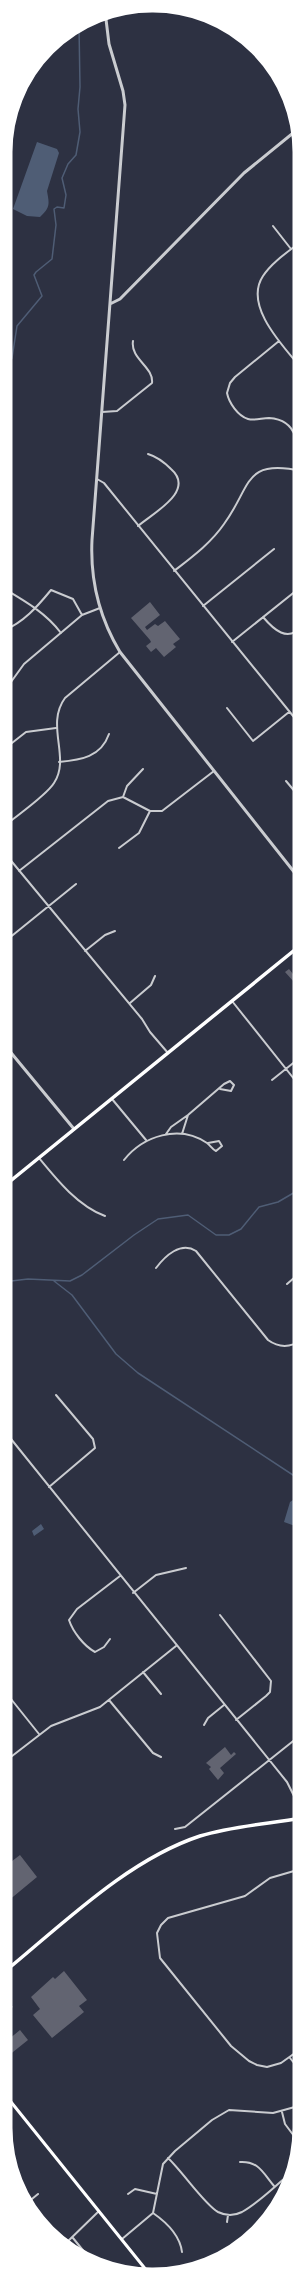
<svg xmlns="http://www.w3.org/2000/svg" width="305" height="2280" viewBox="0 0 305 2280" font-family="'Varela Round',sans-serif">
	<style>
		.water { fill: #4f5d75 }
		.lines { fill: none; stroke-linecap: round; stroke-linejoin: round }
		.stream { stroke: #4f5d75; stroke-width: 1.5 }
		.building { fill: #626471 }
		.minor { stroke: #caccd0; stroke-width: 2 }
		.tertiary { stroke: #caccd0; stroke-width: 3 }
		.secondary { stroke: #fff; stroke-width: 3 }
		.primary { stroke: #fff; stroke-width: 3.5 }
		.trunk { stroke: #fff; stroke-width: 3.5 }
		.rim { fill: none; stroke: #fff; stroke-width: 5 }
	</style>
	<rect width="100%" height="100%" fill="#2d3142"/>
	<path class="water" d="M 37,142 L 57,149 L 59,153 L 47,191 C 49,203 51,207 40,217 L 27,216 L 13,209 Z
		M 293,1500 L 302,1502 L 302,1532 L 300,1533 L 295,1526 L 284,1522 L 290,1502 Z
		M 41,1524 L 44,1529 L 34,1536 L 32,1531 Z"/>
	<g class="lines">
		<path class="stream" d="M 3,372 L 12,358 L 17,326 L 42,296 L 34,275 L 36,272 L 52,259 L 56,225 L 54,209 L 57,207 L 64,208 L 66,195 L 62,178 L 68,164 L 76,155 L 80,132 L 78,109 L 80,87 L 79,26
			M 54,1281 L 72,1295 L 116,1354 L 138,1373 L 302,1481
			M 3,1282 L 28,1279 L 70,1281 L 82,1275 L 134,1235 L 158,1219 L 188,1215 L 216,1235 L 229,1235 L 241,1229 L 259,1207 L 278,1202 L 302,1188"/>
	</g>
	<path class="building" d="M 150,602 L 160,615 L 145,627 L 147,630 L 155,624 L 158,626 L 165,621 L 180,639 L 173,644 L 176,647 L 164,657 L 156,648 L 151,652 L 146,646 L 151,642 L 150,640 L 131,618 Z
		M 299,958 L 302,962 L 302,973 L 293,963 Z
		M 289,969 L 297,979 L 294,982 L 285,972 Z
		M 225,1747 L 231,1755 L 234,1752 L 236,1754 L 220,1768 L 224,1773 L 218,1780 L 209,1769 L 211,1767 L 206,1763 Z
		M 20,1855 L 37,1877 L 8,1901 L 3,1895 L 3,1868 Z
		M 64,1971 L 87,2000 L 79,2006 L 84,2012 L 52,2038 L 33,2015 L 40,2009 L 31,1997 L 53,1977 L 55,1979 Z
		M 3,1995 L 13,2007 L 6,2012 L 3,2009 Z
		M 20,2030 L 28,2040 L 3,2060 L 3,2044 Z"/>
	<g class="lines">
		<path class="minor" d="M 273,226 L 291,249
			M 279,341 L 235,377 L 230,383 L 227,393 C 229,403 238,416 248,419 C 255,421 262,418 269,418 C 299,420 300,447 294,470
			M 302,369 C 284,347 243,306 263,276 C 272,262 289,251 302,241
			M 102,412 L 117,411 L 152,383 C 154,367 130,359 133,341
			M 97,479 L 104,483 L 302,727
			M 138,526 C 153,513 196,491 171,469 C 164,462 158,457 148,454
			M 174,571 C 192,557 211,543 224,524 C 252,486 243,458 302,471
			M 3,588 C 25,601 46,613 61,633
			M 203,606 L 274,549
			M 263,617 C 274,630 287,642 302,627
			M 3,631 C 24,622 37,607 51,590 L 73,599 L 82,615
			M 232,642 L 302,586
			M 3,693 L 24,664 L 82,615 L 100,608
			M 227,708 L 253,741 L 289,712
			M 3,750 L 26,732 L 56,728
			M 59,762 C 81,760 101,757 109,734
			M 286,781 L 302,800
			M 123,797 L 127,786 L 143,769
			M 3,827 C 16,816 46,796 54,783 C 71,758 45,725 65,698 L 120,652
			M 119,848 L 139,833 L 150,811
			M 3,851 L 142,1019 L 150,1032 L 168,1053
			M 19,871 L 108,801 L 123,797 L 150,811 L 162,811 L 214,771
			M 3,943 L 76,884
			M 85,951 L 105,935 L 115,931
			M 232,1001 L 302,1089
			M 130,1003 L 151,985 L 155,976
			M 272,1080 L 302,1056
			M 112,1099 L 146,1140
			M 166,1134 L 171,1127 L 188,1115 L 224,1084 L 230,1081 L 234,1085 L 231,1091 L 220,1089
			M 182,1134 L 188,1115
			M 39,1158 C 57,1180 78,1206 105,1216
			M 124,1160 C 143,1136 179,1124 207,1143 C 210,1145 212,1149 216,1151 L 222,1146 L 219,1141 L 208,1143
			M 156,1268 C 165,1256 181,1241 196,1251 L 268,1340 C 279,1348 290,1348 302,1340
			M 287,1284 L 302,1271
			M 3,1429 L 287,1782 L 295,1798 L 302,1824
			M 49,1487 L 95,1448 L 93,1439 L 56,1395
			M 133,1593 L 156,1575 L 186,1568
			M 220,1615 L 271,1681 L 270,1692 L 266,1696 L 236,1720
			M 110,1639 L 104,1647 L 95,1652 C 84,1646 73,1632 69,1620 L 77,1609 L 120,1576
			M 143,1672 L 161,1694
			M 3,1689 L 39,1734
			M 109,1700 L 153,1753 L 161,1757
			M 204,1725 L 208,1718 L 224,1705
			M 3,1763 L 51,1726 L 100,1707 L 176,1646
			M 175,1829 L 185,1827 L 302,1734
			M 302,2048 L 281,2063 L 267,2067 L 257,2065 L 249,2061 L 231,2046 L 160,1958 L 157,1933 L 161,1925 L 168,1918 L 245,1896 L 270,1878 L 294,1871 L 302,1865
			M 290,2058 L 302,2073
			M 282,2112 L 285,2124 L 300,2144
			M 168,2158 C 182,2171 205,2205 218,2212 C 226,2216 234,2216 242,2212 C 260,2202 276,2185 292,2172
			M 240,2162 C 259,2161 263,2173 274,2186
			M 128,2194 L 135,2189 L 157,2194
			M 27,2203 L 38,2194
			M 153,2213 C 166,2222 180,2236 182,2252
			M 227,2222 L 228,2215
			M 73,2238 L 94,2264
			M 122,2239 L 153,2213 L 163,2164 L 175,2151 L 212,2120 L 229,2110 L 273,2113 L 302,2105
			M 64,2245 L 99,2211"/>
		<path class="tertiary" d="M 105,11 L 109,44 L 123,91 L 125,105 L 92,540 C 90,581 99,617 120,652 L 302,882
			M 110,304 L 120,299 L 244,173 L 298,129
			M 3,1043 L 74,1129"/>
		<path class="secondary" d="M 3,2092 L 151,2276"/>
		<path class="primary" d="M 3,1187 L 302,944"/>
		<path class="trunk" d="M 3,1973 C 62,1925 127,1860 200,1836 C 233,1826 267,1824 302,1818"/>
	</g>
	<path d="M0 0H305V2280H0ZM152 10H153A142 142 0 0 1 295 152V2128A142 142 0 0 1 153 2270H152A142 142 0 0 1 10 2128V152A142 142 0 0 1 152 10Z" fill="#fff" fill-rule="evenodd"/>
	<path class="rim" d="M152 10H153A142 142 0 0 1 295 152V2128A142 142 0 0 1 153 2270H152A142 142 0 0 1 10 2128V152A142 142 0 0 1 152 10Z"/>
</svg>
